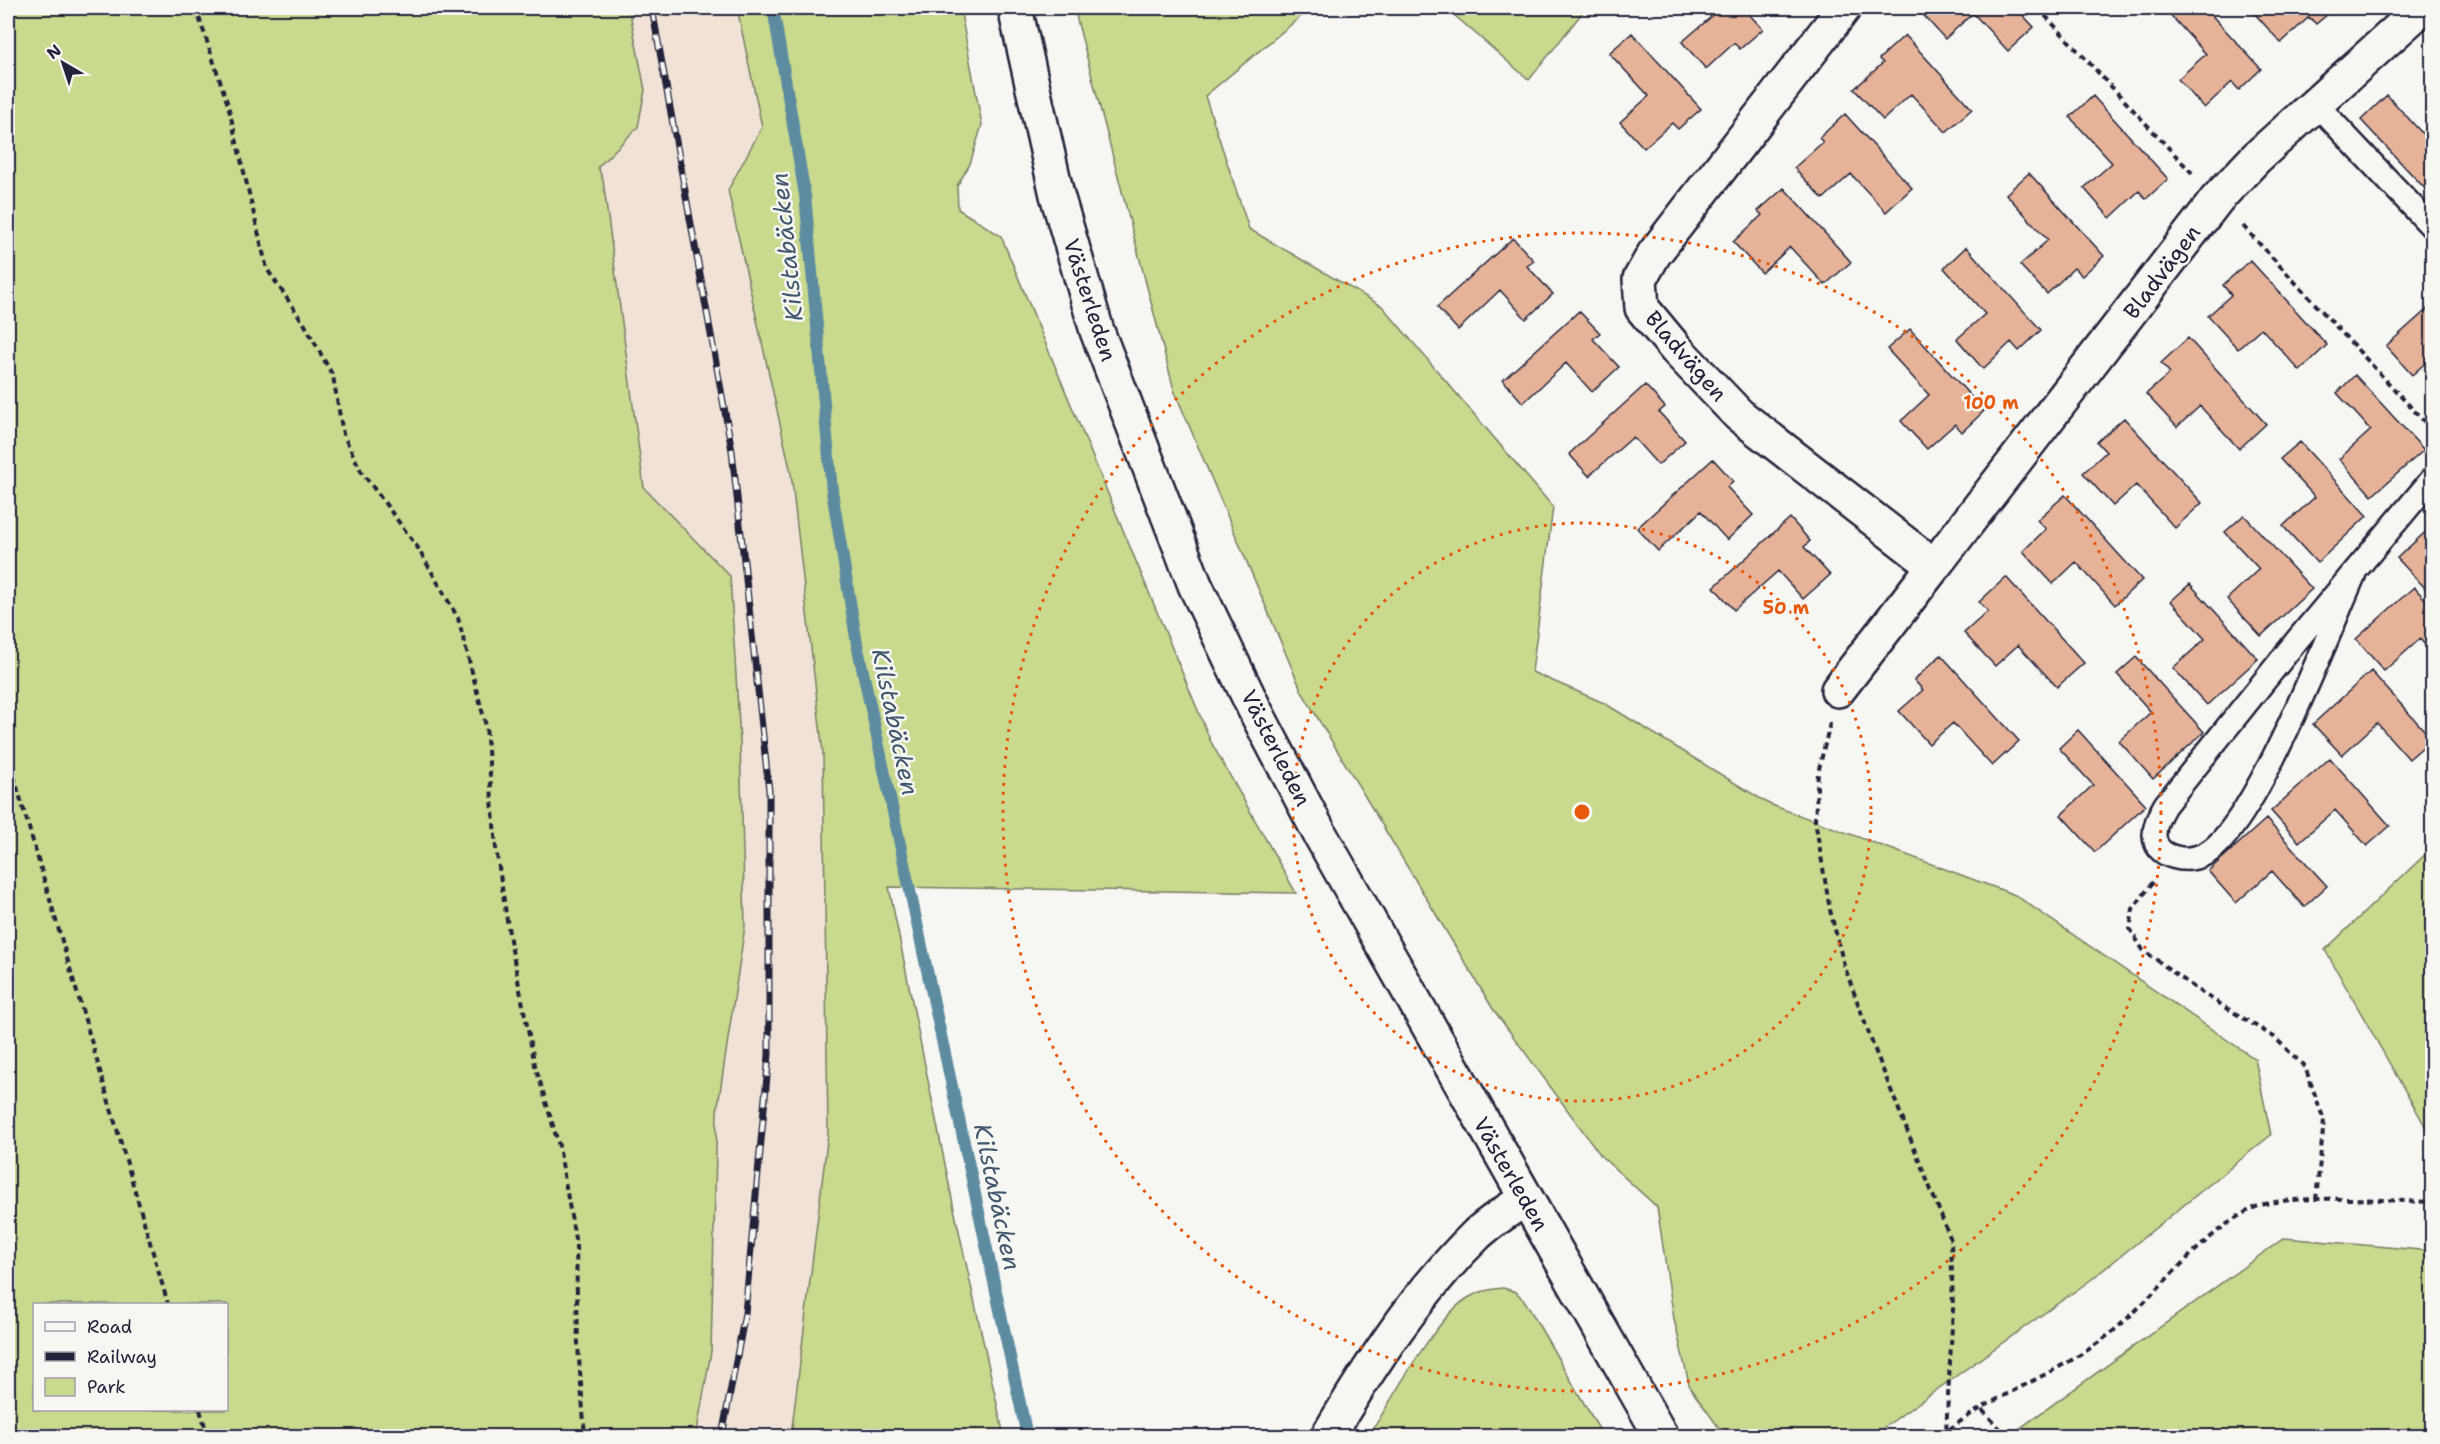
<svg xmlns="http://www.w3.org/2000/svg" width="2440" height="1444" viewBox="0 0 2440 1444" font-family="'Shantell Sans',sans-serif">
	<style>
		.built { fill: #f1e2d7 }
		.green { fill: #c9d98e; stroke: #767e64; stroke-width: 1.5; fill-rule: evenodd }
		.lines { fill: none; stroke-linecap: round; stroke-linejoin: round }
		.stream { stroke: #5d8ca0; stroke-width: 12 }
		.building { fill: #e6b398; stroke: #22223b; stroke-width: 1.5 }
		.service-casing { stroke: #22223b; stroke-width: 27 }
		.minor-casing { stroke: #22223b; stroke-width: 38 }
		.tertiary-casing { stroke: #22223b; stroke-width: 38 }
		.path { stroke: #22223b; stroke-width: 4; stroke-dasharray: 6 4.5; stroke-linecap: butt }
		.service { stroke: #f6f6f2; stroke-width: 22 }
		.minor { stroke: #f6f6f2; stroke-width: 33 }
		.tertiary { stroke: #f6f6f2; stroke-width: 33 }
		.rail-casing { stroke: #22223b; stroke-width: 7 }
		.rail { stroke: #f6f6f2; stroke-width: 4.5; stroke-dasharray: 14; stroke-linecap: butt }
		.ring { fill: none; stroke: #e8590c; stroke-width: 3; stroke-dasharray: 3 6 }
		.labels { text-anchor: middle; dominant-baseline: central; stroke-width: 5; stroke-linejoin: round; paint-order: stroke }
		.street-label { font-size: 22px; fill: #22223b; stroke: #f6f6f2 }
		.water-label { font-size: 24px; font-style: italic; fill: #40576d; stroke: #f6f6f2 }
		.centre { fill: #e8590c; stroke: #f6f6f2; stroke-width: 3 }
		.ring-label { font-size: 18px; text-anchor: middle; font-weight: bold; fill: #e8590c; stroke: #f6f6f2; stroke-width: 5; stroke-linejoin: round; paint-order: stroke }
	</style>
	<rect width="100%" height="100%" fill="#f6f6f2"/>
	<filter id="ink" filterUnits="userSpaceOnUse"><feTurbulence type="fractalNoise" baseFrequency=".0167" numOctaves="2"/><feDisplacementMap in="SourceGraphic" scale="12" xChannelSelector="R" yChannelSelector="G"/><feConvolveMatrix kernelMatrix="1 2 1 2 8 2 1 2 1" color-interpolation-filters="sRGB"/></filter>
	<g filter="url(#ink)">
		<path class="built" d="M 629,8 L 737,8 L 763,127 L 728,190 L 791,473 L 823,753 L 828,1133 L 791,1436 L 696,1436 L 711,1352 L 717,1112 L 740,742 L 730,576 L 644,488 L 603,180 L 598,167 L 638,127 L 645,90 Z"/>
		<path class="green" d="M 8,8 L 629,8 L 645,90 L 638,127 L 598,167 L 603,180 L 644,488 L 730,576 L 740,742 L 745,926 L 717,1112 L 711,1352 L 696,1436 L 8,1436 ZM 226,1304 L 226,1410 L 34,1410 L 34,1304 Z
			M 737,8 L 960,8 L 982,125 L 970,164 L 957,186 L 958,209 L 1001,236 L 1211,742 L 1296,893 L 889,887 L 953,1204 L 1004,1436 L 791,1436 L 828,1133 L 823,753 L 791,473 L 728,190 L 762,127 Z
			M 1074,8 L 1311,8 L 1205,96 L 1249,229 L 1382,306 L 1553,507 L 1532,672 L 1604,703 L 1769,804 L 2015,895 L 2255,1059 L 2271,1135 L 2092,1279 L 1872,1436 L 1725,1436 L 1690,1388 L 1674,1319 L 1657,1207 L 1602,1157 L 1493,1009 L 1302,692 L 1174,390 Z
			M 1446,8 L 1586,8 L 1529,80 Z
			M 2432,848 L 2432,1138 L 2325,950 Z
			M 2284,1238 L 2432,1251 L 2432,1436 L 2009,1436 Z
			M 1503,1288 L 1516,1292 L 1526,1303 L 1603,1436 L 1369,1436 C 1389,1404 1437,1315 1468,1298 C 1479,1291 1490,1289 1503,1288 Z"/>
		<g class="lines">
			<path class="stream" d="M 773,8 L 805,195 L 832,491 L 857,644 L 1027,1436"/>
		</g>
		<path class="building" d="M 1702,8 L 1743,8 L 1763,29 L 1740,49 L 1734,43 L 1706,69 L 1682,42 L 1711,17 Z
			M 1917,8 L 2016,8 L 2034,27 L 2008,51 L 1973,13 L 1945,39 Z
			M 2164,8 L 2205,8 L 2261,69 L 2239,90 L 2232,82 L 2204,108 L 2178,79 L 2206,54 Z
			M 2261,8 L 2335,8 L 2316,24 L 2309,17 L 2281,43 L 2255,14 Z
			M 1632,33 L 1701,109 L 1678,129 L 1672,123 L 1644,148 L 1620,122 L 1649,96 L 1609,53 Z
			M 1905,35 L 1972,109 L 1946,132 L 1911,94 L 1883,120 L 1854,89 L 1883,63 L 1879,59 Z
			M 2387,95 L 2432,144 L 2432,196 L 2361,120 Z
			M 2093,96 L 2168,179 L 2146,199 L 2139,191 L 2110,218 L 2084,188 L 2112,163 L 2070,117 Z
			M 1845,114 L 1912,188 L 1886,212 L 1851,174 L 1823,199 L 1794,168 L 1823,142 L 1819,138 Z
			M 2029,173 L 2104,256 L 2082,276 L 2074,268 L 2047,294 L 2020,265 L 2048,240 L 2006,194 Z
			M 1784,188 L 1851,262 L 1825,285 L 1790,247 L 1762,273 L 1733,242 L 1762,215 L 1758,211 Z
			M 1513,238 L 1534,261 L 1527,266 L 1553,294 L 1526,319 L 1500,290 L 1458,330 L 1437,307 Z
			M 1966,247 L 2041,330 L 2019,351 L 2011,342 L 1983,369 L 1957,339 L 1985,314 L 1944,268 Z
			M 2250,260 L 2327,345 L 2300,371 L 2261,328 L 2238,349 L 2208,316 L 2231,295 L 2223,285 Z
			M 2432,305 L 2432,357 L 2412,375 L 2386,346 Z
			M 1579,311 L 1600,333 L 1593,339 L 1619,367 L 1592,392 L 1566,363 L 1523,403 L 1503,380 Z
			M 1910,329 L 1984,411 L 1962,432 L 1955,424 L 1927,449 L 1901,421 L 1929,395 L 1887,349 Z
			M 2188,338 L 2266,424 L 2239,449 L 2200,406 L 2177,427 L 2146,394 L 2170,373 L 2161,363 Z
			M 2355,375 L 2424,450 L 2372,496 L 2339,459 L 2371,430 L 2337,393 Z
			M 1645,385 L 1665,407 L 1659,412 L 1685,441 L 1658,465 L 1633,437 L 1589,476 L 1569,454 Z
			M 2124,418 L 2202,503 L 2175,528 L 2136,485 L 2113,506 L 2083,473 L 2106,452 L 2097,442 Z
			M 2300,442 L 2367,516 L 2317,563 L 2283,526 L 2315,497 L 2280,459 Z
			M 1713,459 L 1733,481 L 1727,487 L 1753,515 L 1727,540 L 1701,511 L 1658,551 L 1637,528 Z
			M 2065,495 L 2142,580 L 2115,605 L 2076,562 L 2053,584 L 2023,551 L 2046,529 L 2037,520 Z
			M 2244,515 L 2312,589 L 2261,636 L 2227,599 L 2259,569 L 2225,532 Z
			M 1790,518 L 1810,541 L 1804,547 L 1830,575 L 1803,599 L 1778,571 L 1734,610 L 1714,587 Z
			M 2432,526 L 2432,583 L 2426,589 L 2397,558 Z
			M 2006,577 L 2084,663 L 2057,687 L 2018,645 L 1995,666 L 1964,633 L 1988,611 L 1979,602 Z
			M 2190,584 L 2258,659 L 2207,705 L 2173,668 L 2205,639 L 2171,601 Z
			M 2414,587 L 2432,607 L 2432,653 L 2420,639 L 2384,671 L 2356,639 Z
			M 1941,655 L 2019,741 L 1992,766 L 1953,723 L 1929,744 L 1899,711 L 1923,690 L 1914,680 Z
			M 2136,657 L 2204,732 L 2153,779 L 2119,741 L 2151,712 L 2117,674 Z
			M 2371,671 L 2432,739 L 2409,759 L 2377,723 L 2342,755 L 2313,724 Z
			M 2078,730 L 2146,805 L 2095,852 L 2061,815 L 2093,785 L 2059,748 Z
			M 2330,758 L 2390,826 L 2367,846 L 2335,810 L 2299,842 L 2271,811 Z
			M 2266,819 L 2327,886 L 2304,907 L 2272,871 L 2236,903 L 2208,871 Z"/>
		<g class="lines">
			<defs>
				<path id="service" d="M 2316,104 L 2432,227
					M 2354,575 C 2328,633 2255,828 2205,854 C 2195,859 2184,860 2174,857 C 2145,849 2154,823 2165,805 L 2298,639 L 2432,479"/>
				<path id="minor" d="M 1844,8 L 1654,254 L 1640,279 L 1642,308 L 1676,349 L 1739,415 L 1934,566 L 2217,199 L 2256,158 L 2422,8
					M 1838,690 L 1934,566
					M 1328,1436 C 1371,1364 1417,1293 1477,1234 C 1491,1221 1509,1210 1525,1199"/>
				<path id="tertiary" d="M 1015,8 L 1057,195 L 1097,331 L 1195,585 L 1255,710 L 1321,836 L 1661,1436"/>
			</defs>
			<use href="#service" class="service-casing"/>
			<use href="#minor" class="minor-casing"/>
			<use href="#tertiary" class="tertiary-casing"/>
			<path class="path" d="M 196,8 L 228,105 L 267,269 L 305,325 L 333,376 L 343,434 L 361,471 L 418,548 L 458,618 L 486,726 L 496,848 L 510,940 L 535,1065 L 559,1146 L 576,1245 L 578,1346 L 585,1436
				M 2038,8 L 2192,173
				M 2243,226 L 2432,430
				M 1830,723 L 1818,773 L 1815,820 L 1830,910 L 1844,965 L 1873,1045 L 1951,1240 L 1953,1309 L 1946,1432
				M 8,756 L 168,1304
				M 2153,882 L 2133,909 L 2130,929 L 2143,950 L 2199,991 L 2274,1037 L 2305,1067 L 2324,1120 L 2316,1200
				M 200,1410 L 208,1436
				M 1982,1410 L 2007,1436
				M 1941,1436 C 1992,1393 2061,1375 2112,1332 C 2156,1296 2205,1229 2256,1207 C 2288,1193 2392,1201 2432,1202"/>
			<use href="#service" class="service"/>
			<use href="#minor" class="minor"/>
			<use href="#tertiary" class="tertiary"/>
			<defs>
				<path id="rail" d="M 652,8 L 732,451 L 769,791 L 769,1055 L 745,1313 L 722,1436"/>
			</defs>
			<use href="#rail" class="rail-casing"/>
			<use href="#rail" class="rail"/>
		</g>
	</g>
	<g class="ring">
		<circle cx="1582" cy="812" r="289"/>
		<circle cx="1582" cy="812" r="579"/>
	</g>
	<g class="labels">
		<g class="street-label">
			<text transform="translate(2162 272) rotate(-53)">Bladvägen</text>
			<text transform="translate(1090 300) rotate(72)">Västerleden</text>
			<text transform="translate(1686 356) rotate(49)">Bladvägen</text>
			<text transform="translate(1276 748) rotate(63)">Västerleden</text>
			<text transform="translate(1511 1174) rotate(60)">Västerleden</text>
		</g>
		<g class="water-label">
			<text transform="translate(787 247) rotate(-96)">Kilstabäcken</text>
			<text transform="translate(895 722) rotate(78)">Kilstabäcken</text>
			<text transform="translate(997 1197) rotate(78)">Kilstabäcken</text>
		</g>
	</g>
	<circle cx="1582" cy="812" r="9" class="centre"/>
	<g class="ring-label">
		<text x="1991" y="409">100 m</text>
		<text x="1786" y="614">50 m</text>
	</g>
	<rect width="2440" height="1444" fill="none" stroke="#f6f6f2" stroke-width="30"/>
	<rect x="15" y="15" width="2410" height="1414" fill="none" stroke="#22223b" stroke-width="2" filter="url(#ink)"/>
	<rect x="33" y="1303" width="195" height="108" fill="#f6f6f2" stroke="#a1a1a9" stroke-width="1.5"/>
	<rect x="45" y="1322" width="30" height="9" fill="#f6f6f2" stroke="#a1a1a9" stroke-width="1.5"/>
	<text x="87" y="1333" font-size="18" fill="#22223b">Road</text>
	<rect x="45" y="1352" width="30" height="9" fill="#22223b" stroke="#a1a1a9" stroke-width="1.5"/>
	<text x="87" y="1363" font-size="18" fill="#22223b">Railway</text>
	<rect x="45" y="1378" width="30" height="18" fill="#c9d98e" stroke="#a1a1a9" stroke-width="1.5"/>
	<text x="87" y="1393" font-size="18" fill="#22223b">Park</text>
	<g transform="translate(63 63) rotate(321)" stroke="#f6f6f2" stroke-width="4.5" paint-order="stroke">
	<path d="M0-4.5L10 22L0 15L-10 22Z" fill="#22223b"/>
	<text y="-9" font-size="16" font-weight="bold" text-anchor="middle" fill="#22223b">N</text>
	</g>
</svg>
